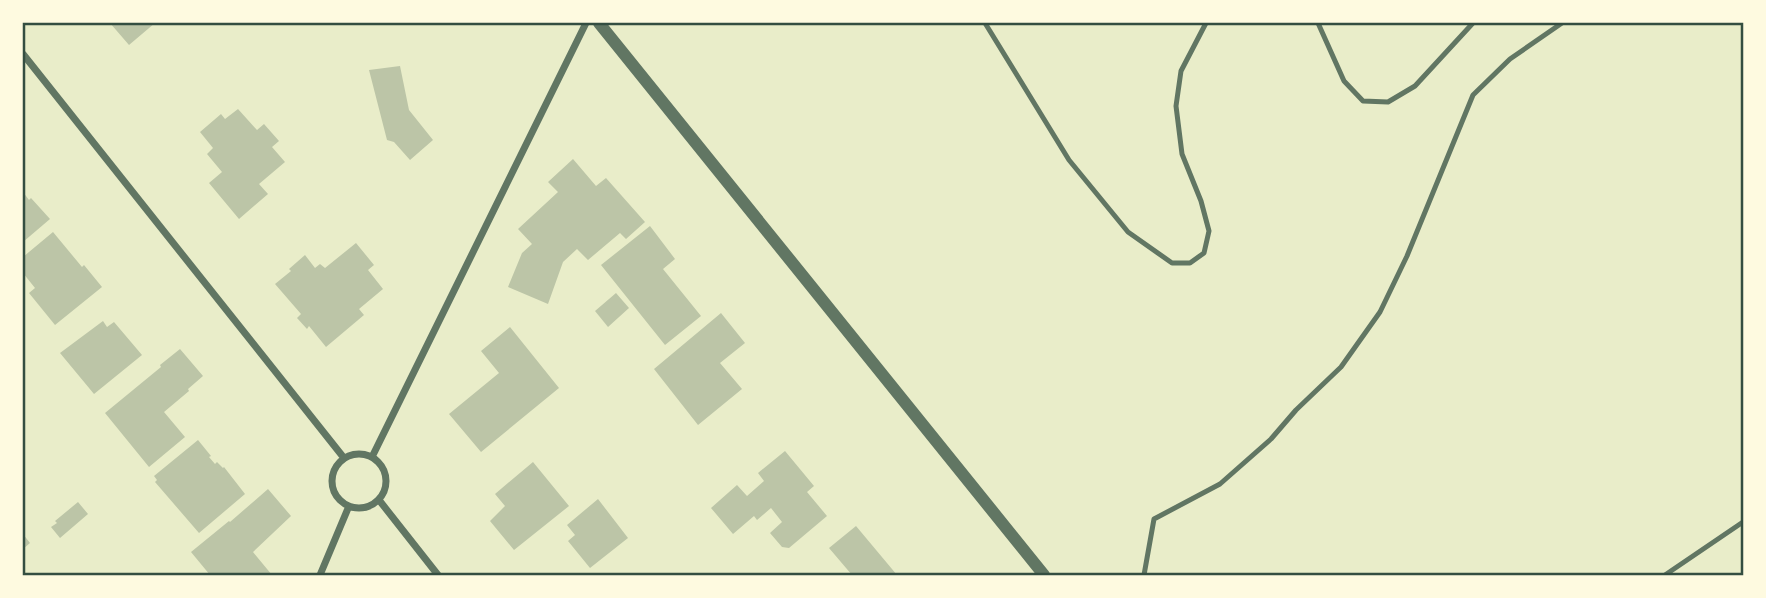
<svg xmlns="http://www.w3.org/2000/svg" width="1766" height="598" viewBox="0 0 1766 598" font-family="Overpass,sans-serif">
	<style>
		.building { fill: #bcc5a7 }
		.lines { fill: none; stroke-linecap: round; stroke-linejoin: round }
		.service { stroke: #617663; stroke-width: 5 }
		.minor { stroke: #617663; stroke-width: 7 }
		.tertiary { stroke: #617663; stroke-width: 12 }
		.neatline { fill: none; stroke: #344e41; stroke-width: 2.5 }
	</style>
	<rect width="100%" height="100%" fill="#e9edc9"/>
	<path class="building" d="M 110,23 L 155,23 L 129,45 Z
		M 400,66 L 409,110 L 433,140 L 410,160 L 394,142 L 387,140 L 369,70 Z
		M 238,109 L 257,130 L 264,124 L 279,141 L 272,147 L 285,162 L 259,184 L 268,194 L 239,219 L 209,183 L 222,172 L 207,154 L 213,148 L 200,132 L 221,114 L 225,119 Z
		M 573,159 L 596,186 L 606,178 L 645,222 L 626,239 L 620,233 L 588,260 L 577,249 L 563,262 L 548,304 L 508,287 L 522,253 L 532,244 L 518,229 L 558,192 L 548,182 Z
		M 23,192 L 29,200 L 31,198 L 50,219 L 23,242 Z
		M 650,226 L 675,259 L 663,269 L 701,316 L 665,345 L 601,265 Z
		M 53,232 L 82,267 L 84,265 L 102,287 L 55,325 L 29,293 L 35,288 L 23,273 L 23,257 Z
		M 356,243 L 374,265 L 368,270 L 383,289 L 359,309 L 364,315 L 326,347 L 309,326 L 307,329 L 297,318 L 301,314 L 275,284 L 291,271 L 289,269 L 305,255 L 315,268 L 320,264 L 325,268 Z
		M 616,293 L 629,308 L 608,327 L 595,311 Z
		M 721,313 L 745,343 L 720,363 L 742,389 L 698,425 L 654,369 Z
		M 103,321 L 107,327 L 114,322 L 142,355 L 94,394 L 60,353 Z
		M 510,327 L 559,388 L 481,452 L 449,414 L 499,373 L 481,351 Z
		M 180,349 L 203,376 L 188,389 L 189,391 L 164,412 L 185,437 L 149,467 L 105,413 L 161,367 L 160,365 Z
		M 198,440 L 211,456 L 209,457 L 215,464 L 217,462 L 223,468 L 224,467 L 245,494 L 199,533 L 155,482 L 157,480 L 154,476 Z
		M 785,451 L 814,486 L 807,492 L 827,516 L 789,548 L 782,547 L 770,533 L 782,522 L 771,508 L 757,520 L 754,516 L 733,534 L 711,508 L 737,485 L 747,496 L 764,481 L 758,473 Z
		M 533,462 L 569,506 L 514,550 L 490,521 L 505,506 L 495,494 Z
		M 268,489 L 291,516 L 253,552 L 272,575 L 210,575 L 191,552 L 229,521 L 230,522 Z
		M 598,499 L 628,538 L 590,568 L 568,541 L 575,535 L 567,525 Z
		M 78,502 L 88,514 L 60,538 L 51,527 L 57,523 L 55,521 Z
		M 856,526 L 897,575 L 852,575 L 829,548 Z
		M 23,534 L 30,543 L 23,549 Z"/>
	<g class="lines">
		<path class="service" d="M 985,23 L 1069,160 L 1128,232 L 1172,263 L 1190,263 L 1204,253 L 1209,231 L 1201,201 L 1182,154 L 1176,106 L 1181,71 L 1206,23
			M 1318,23 L 1344,81 L 1363,101 L 1388,102 L 1415,86 L 1473,23
			M 1144,575 L 1154,519 L 1220,484 L 1271,439 L 1296,410 L 1341,367 L 1380,312 L 1407,256 L 1473,95 L 1510,59 L 1562,23
			M 1665,575 L 1743,522"/>
		<path class="minor" d="M 23,54 L 344,458
			M332 481a27 27 0 1 1 54 0a27 27 0 1 1-54 0Z
			M 372,457 L 586,23
			M 379,500 L 438,575
			M 320,575 L 349,506"/>
		<path class="tertiary" d="M 599,23 L 1044,575"/>
	</g>
	<rect width="1766" height="598" fill="none" stroke="#fefae0" stroke-width="49"/>
	<rect x="24" y="24" width="1718" height="550" class="neatline"/>
</svg>
